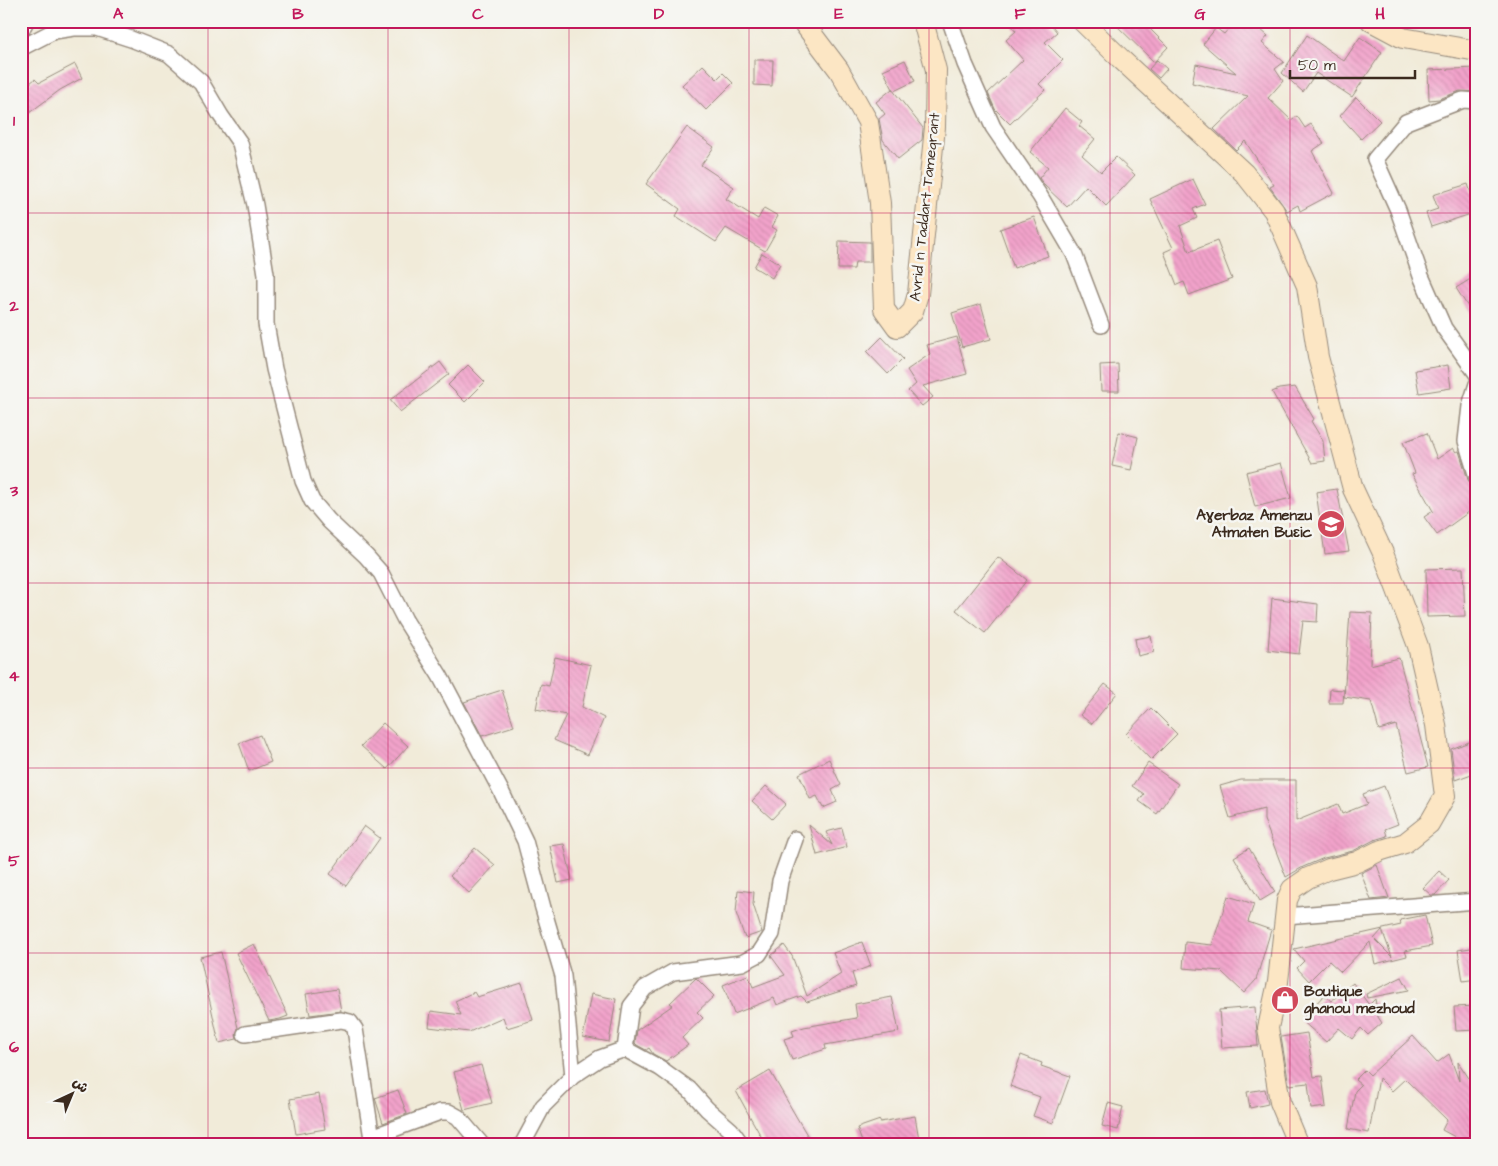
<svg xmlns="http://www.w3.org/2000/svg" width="1498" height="1166" viewBox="0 0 1498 1166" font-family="'Architects Daughter','Playpen Sans Arabic',sans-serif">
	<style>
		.building { fill: url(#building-back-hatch); fill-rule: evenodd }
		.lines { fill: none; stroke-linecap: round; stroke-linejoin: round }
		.street-casing { stroke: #968a7c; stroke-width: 18 }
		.secondary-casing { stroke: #968a7c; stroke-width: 22 }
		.street { stroke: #fff; stroke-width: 15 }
		.secondary { stroke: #fce6c4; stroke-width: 20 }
		.grid { fill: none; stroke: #c2185b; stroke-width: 1; stroke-opacity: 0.55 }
		.labels { text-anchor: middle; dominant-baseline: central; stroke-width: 5; stroke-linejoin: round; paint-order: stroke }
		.street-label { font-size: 15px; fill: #3b2a1e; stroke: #f6f6f2 }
		.poi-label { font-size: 15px; font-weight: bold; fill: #3b2a1e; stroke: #f6f6f2; text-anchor: end }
		.neatline { fill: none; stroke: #c2185b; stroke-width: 2 }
		.grid-label { font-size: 16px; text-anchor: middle; font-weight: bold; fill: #c2185b }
	</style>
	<defs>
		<pattern id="building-back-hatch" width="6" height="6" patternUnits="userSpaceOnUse" patternTransform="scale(1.25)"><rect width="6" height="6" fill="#f2a3cb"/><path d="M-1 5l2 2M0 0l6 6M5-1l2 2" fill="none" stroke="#d08cae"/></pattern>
	</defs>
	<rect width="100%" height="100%" fill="#f6f6f2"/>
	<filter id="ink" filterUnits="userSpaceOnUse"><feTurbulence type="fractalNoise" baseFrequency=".02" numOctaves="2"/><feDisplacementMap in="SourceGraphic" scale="10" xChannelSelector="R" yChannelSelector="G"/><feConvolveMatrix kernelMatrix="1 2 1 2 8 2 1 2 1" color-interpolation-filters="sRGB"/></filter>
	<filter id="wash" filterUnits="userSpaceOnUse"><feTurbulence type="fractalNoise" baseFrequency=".0096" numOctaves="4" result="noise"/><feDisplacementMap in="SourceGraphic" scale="20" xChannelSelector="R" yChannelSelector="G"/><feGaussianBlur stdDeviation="1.12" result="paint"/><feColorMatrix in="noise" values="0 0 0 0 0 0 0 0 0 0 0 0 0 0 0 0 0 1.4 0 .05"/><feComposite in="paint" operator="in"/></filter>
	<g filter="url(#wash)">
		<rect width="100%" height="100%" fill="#f1ebd9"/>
		<g id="blocks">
			<path class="building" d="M 1008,21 L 1048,21 L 1057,32 L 1045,42 L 1063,60 L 1039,84 L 1045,90 L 1010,124 L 995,109 L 988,93 L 1023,60 L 1006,40 L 1016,31 Z
				M 1112,21 L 1142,21 L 1168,47 L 1154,62 Z
				M 1235,21 L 1251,21 L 1268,36 L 1262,43 L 1284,62 L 1275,69 L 1283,81 L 1268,98 L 1291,120 L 1297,116 L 1305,128 L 1311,124 L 1324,143 L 1312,151 L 1334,193 L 1300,211 L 1298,205 L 1287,211 L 1270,187 L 1274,185 L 1245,141 L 1236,150 L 1214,129 L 1248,96 L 1192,83 L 1196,64 L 1236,73 L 1203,44 L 1216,28 L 1224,34 Z
				M 1307,35 L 1344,61 L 1360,37 L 1382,52 L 1352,97 L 1316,73 L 1303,92 L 1282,73 Z
				M 754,60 L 773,60 L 772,86 L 754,85 Z
				M 905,60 L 915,81 L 894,91 L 883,70 Z
				M 1157,60 L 1167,69 L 1159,78 L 1149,69 Z
				M 75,64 L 82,78 L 60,90 L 21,119 L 21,90 L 35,79 L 39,83 Z
				M 703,65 L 717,79 L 723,73 L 733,83 L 706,110 L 682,85 Z
				M 1477,68 L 1477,92 L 1460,91 L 1439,99 L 1429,100 L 1428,70 Z
				M 892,89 L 923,128 L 922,140 L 898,159 L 883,140 L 879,119 L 885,114 L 876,102 Z
				M 1356,97 L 1380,121 L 1361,139 L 1340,116 Z
				M 1065,108 L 1082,122 L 1079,126 L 1095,139 L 1082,155 L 1101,172 L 1116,157 L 1135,175 L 1106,206 L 1086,186 L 1067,207 L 1044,185 L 1039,178 L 1048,167 L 1030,152 Z
				M 687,127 L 714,147 L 701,165 L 734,187 L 726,199 L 758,219 L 764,208 L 778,216 L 772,227 L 777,230 L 765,251 L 726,228 L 716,242 L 676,216 L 680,209 L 646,184 Z
				M 1193,179 L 1205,204 L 1193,209 L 1197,218 L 1180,226 L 1189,252 L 1217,241 L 1232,279 L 1189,295 L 1184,282 L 1177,285 L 1164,252 L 1173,248 L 1150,199 Z
				M 1468,184 L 1471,193 L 1477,191 L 1477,212 L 1431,227 L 1426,213 L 1438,209 L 1433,195 Z
				M 1034,217 L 1048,256 L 1014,268 L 1000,229 Z
				M 839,241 L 870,242 L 870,262 L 855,262 L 854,269 L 838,269 Z
				M 762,253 L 780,264 L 772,278 L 754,267 Z
				M 1477,275 L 1477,321 L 1456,288 Z
				M 981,304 L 991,339 L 962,347 L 952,313 Z
				M 882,337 L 903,359 L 888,374 L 867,352 Z
				M 957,337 L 967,374 L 923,386 L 933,397 L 922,406 L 908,391 L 916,384 L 907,370 L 930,354 L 927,345 Z
				M 440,362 L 449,374 L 400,412 L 390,400 Z
				M 1118,364 L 1119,391 L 1101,391 L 1100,365 Z
				M 468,365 L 485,382 L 465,402 L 448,385 Z
				M 1448,365 L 1451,388 L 1419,393 L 1415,370 Z
				M 1295,387 L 1314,419 L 1311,421 L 1323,441 L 1325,461 L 1312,463 L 1272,392 L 1279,389 Z
				M 1119,432 L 1138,437 L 1131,470 L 1112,466 Z
				M 1427,433 L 1437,459 L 1453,448 L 1456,452 L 1459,451 L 1468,480 L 1471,484 L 1477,486 L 1477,506 L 1437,535 L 1424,517 L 1433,511 L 1412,474 L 1415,473 L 1403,442 Z
				M 1281,463 L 1291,498 L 1255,507 L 1246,472 Z
				M 1337,489 L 1349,551 L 1325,554 L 1316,492 Z
				M 998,557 L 1027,580 L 985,633 L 956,610 Z
				M 1463,568 L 1465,616 L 1427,617 L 1426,569 Z
				M 1272,598 L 1318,604 L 1317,622 L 1303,621 L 1299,654 L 1268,650 Z
				M 1350,612 L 1372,613 L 1370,665 L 1399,658 L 1428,767 L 1408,772 L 1396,725 L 1379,730 L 1371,701 L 1344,697 Z
				M 1151,636 L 1154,652 L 1138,656 L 1135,639 Z
				M 555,657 L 591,665 L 582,707 L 604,718 L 588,755 L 554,740 L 566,715 L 536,709 L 541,684 L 549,686 Z
				M 1105,684 L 1117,693 L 1092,724 L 1080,715 Z
				M 1330,689 L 1344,690 L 1343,703 L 1329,703 Z
				M 502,690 L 514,726 L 482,736 L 464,702 Z
				M 1151,708 L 1177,734 L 1151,760 L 1126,734 Z
				M 383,723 L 408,746 L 387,769 L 361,746 Z
				M 260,735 L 271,762 L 249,771 L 239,743 Z
				M 1477,739 L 1477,772 L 1455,780 L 1451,749 Z
				M 829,759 L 841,785 L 832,790 L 837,802 L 823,808 L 817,796 L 810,799 L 799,774 Z
				M 1148,763 L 1178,784 L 1157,814 L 1139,801 L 1144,794 L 1132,786 Z
				M 1241,780 L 1296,780 L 1296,821 L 1338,804 L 1342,814 L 1367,804 L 1363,794 L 1384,786 L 1398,824 L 1385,829 L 1387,836 L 1374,840 L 1353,851 L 1324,858 L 1303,867 L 1286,877 L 1264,820 L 1264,809 L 1230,818 L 1220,786 Z
				M 766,786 L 786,804 L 772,819 L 752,801 Z
				M 809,825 L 832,845 L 826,832 L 842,828 L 847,847 L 817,855 Z
				M 364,826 L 380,838 L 346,886 L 330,874 Z
				M 564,844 L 572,880 L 558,883 L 550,846 Z
				M 475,848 L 495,865 L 469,893 L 450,876 Z
				M 1249,848 L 1275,892 L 1260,901 L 1234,857 Z
				M 1377,865 L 1389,898 L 1371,900 L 1361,873 Z
				M 1439,871 L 1449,880 L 1435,895 L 1431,895 L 1423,888 Z
				M 738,890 L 754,892 L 753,904 L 762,932 L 745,938 L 736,913 Z
				M 1228,896 L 1254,904 L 1248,922 L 1271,930 L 1256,980 L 1244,993 L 1221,971 L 1183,968 L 1185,942 L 1212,945 Z
				M 1425,915 L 1432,946 L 1405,951 L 1407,956 L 1375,964 L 1370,942 L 1341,972 L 1329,961 L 1309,981 L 1297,968 L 1304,961 L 1294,949 L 1401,925 L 1400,920 ZM 1382,930 L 1392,957 L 1374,939 Z
				M 862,942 L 871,966 L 852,973 L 856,986 L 807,1002 L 801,996 L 777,1005 L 774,998 L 734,1014 L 723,985 L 748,975 L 753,987 L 785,975 L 771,956 L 784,945 L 792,956 L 807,996 L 841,974 L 833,953 Z
				M 254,944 L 288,1016 L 280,1019 L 269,1021 L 236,953 Z
				M 1477,947 L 1477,979 L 1463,981 L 1458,950 Z
				M 221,952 L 238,1028 L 236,1035 L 237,1039 L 219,1043 L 200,957 Z
				M 1402,977 L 1409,990 L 1367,998 L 1366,994 Z
				M 696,978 L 714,996 L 697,1012 L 703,1018 L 682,1038 L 688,1045 L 666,1061 L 653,1054 L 649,1048 L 646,1050 L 637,1045 L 635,1043 L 637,1030 L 673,1005 L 670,1003 Z
				M 522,983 L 533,1020 L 507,1028 L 503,1017 L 469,1032 L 429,1027 L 431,1011 L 461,1015 L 455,1001 L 474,992 L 477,997 Z
				M 1353,983 L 1369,1005 L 1375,999 L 1378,1017 L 1382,1023 L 1368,1035 L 1361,1028 L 1352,1039 L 1339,1028 L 1326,1042 L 1301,1020 L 1324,995 L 1331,1001 Z
				M 337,989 L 341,1011 L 310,1015 L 306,994 Z
				M 591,994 L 616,999 L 609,1042 L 583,1037 Z
				M 892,997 L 899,1032 L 825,1045 L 826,1049 L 792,1060 L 784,1039 L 794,1036 L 792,1031 L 804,1027 L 857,1018 L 855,1004 Z
				M 1477,1006 L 1477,1030 L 1456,1031 L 1454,1007 Z
				M 1255,1007 L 1258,1046 L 1222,1048 L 1219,1010 Z
				M 1307,1033 L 1314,1077 L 1322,1076 L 1326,1107 L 1311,1109 L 1308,1083 L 1289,1085 L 1281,1037 Z
				M 1413,1036 L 1437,1063 L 1449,1054 L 1459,1081 L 1458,1062 L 1477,1090 L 1477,1145 L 1451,1145 L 1455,1137 L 1442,1130 L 1447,1120 L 1405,1079 L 1392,1091 L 1379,1078 L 1369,1133 L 1348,1129 L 1355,1091 L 1361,1085 L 1355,1080 L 1365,1070 L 1370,1075 Z
				M 1021,1055 L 1042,1063 L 1041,1066 L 1070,1076 L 1053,1123 L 1033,1116 L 1040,1097 L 1010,1086 Z
				M 481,1065 L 492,1103 L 464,1110 L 454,1072 Z
				M 770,1071 L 797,1118 L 813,1145 L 766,1145 L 749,1115 L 736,1091 Z
				M 1265,1089 L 1268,1104 L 1250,1108 L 1247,1092 Z
				M 398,1090 L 407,1114 L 383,1123 L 375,1098 Z
				M 319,1094 L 325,1129 L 296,1134 L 290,1099 Z
				M 1108,1103 L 1123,1107 L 1118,1130 L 1102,1126 Z
				M 915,1116 L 920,1145 L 863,1145 L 857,1128 L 880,1120 L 880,1122 Z"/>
		</g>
	</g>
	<g filter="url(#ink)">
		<use href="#blocks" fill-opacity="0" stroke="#968a7c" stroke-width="1"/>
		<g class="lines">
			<defs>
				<path id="street" d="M 950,21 L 965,64 L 993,127 L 1040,196 L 1074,254 L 1101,325
					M 21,31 L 26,21
					M 21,48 L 54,31 L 74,28 L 97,28 L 131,39 L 169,54 L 201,82 L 221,116 L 240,143 L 255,205 L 266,274 L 266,324 L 274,369 L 303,481 L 312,501 L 329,521 L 366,556 L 381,573 L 405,620 L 440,676 L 501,791 L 525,841 L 543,908 L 563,976 L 573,1076
					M 1477,101 L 1463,100 L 1406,122 L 1375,159 L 1398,210 L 1421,276 L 1444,328 L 1477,374
					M 1477,384 L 1470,406 L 1466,441 L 1477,477
					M 1285,916 L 1477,901
					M 245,1034 L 341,1020 L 350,1022 L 355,1029 L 373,1145
					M 625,1049 L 631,1006 L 645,988 L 673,972 L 742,963 L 759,954 L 772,934 L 780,881 L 795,839
					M 372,1137 L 440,1112 L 449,1112 L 458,1117 L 482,1145
					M 522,1145 L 543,1106 L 573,1076 L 600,1058 L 625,1049 L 660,1068 L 689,1089 L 707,1109 L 731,1130 L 742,1145"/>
				<path id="secondary" d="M 802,21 L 839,70 L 868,122 L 880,203 L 884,309 L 897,327 L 913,311 L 918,294 L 935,127 L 936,70 L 923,21
					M 1082,21 L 1123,61 L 1244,173 L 1274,211 L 1307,286 L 1318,357 L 1353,489 L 1383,553 L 1418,646 L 1436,725 L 1445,796 L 1429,824 L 1405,843 L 1379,851 L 1357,862 L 1329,869 L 1308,878 L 1292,889 L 1287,900 L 1278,982 L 1268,1028 L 1280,1102 L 1298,1145
					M 1371,21 L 1403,38 L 1477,51"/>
			</defs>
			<use href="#street" class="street-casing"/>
			<use href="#secondary" class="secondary-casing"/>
			<use href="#street" class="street"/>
			<use href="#secondary" class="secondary"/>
		</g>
	</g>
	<path class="grid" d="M 208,21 L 208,1145M 388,21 L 388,1145M 569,21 L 569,1145M 749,21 L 749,1145M 929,21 L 929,1145M 1110,21 L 1110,1145M 1290,21 L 1290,1145M 21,213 L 1477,213M 21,398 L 1477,398M 21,583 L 1477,583M 21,768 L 1477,768M 21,953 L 1477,953"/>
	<defs>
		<symbol id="school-disc" viewBox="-11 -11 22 22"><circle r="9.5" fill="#d1495b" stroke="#f6f6f2"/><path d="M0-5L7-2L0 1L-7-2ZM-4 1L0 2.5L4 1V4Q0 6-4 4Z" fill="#fff"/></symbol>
		<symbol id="shop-disc" viewBox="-11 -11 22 22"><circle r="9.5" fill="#d1495b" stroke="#f6f6f2"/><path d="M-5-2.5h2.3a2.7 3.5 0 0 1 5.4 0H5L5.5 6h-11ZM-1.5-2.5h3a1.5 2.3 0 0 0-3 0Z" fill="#fff"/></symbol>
	</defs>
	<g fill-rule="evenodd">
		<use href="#school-disc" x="1315" y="508" width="32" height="32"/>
		<use href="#shop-disc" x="1269" y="984" width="32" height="32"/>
	</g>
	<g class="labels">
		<g class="street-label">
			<text transform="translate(925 207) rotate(-84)">Avrid n Taddart Tameqrant</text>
		</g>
		<g class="poi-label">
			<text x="1312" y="515">Aɣerbaz Amenzu<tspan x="1312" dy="17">Atmaten Buɛic</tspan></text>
			<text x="1304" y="991" text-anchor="start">Boutique<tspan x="1304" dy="17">ghanou mezhoud</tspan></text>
		</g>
	</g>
	<rect width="1498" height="1166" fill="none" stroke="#f6f6f2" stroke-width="55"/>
	<g transform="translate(72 1094) rotate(44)" stroke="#f6f6f2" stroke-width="4" paint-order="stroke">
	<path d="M0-4L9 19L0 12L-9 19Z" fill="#3b2a1e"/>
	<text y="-8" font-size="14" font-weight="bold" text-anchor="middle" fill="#3b2a1e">ش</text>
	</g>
	<path d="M1290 70v8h125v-8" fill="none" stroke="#3b2a1e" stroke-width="2.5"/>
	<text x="1298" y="70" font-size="15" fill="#3b2a1e" stroke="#f6f6f2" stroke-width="4" paint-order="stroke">50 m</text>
	<rect x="28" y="28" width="1442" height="1110" class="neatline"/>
	<g class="grid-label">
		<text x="118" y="19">A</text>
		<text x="298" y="19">B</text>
		<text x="478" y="19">C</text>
		<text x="659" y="19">D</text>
		<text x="839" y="19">E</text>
		<text x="1020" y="19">F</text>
		<text x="1200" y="19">G</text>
		<text x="1380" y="19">H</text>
		<text x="14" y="126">1</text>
		<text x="14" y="311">2</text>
		<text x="14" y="496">3</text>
		<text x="14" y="681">4</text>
		<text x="14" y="866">5</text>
		<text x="14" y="1052">6</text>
	</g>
</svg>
